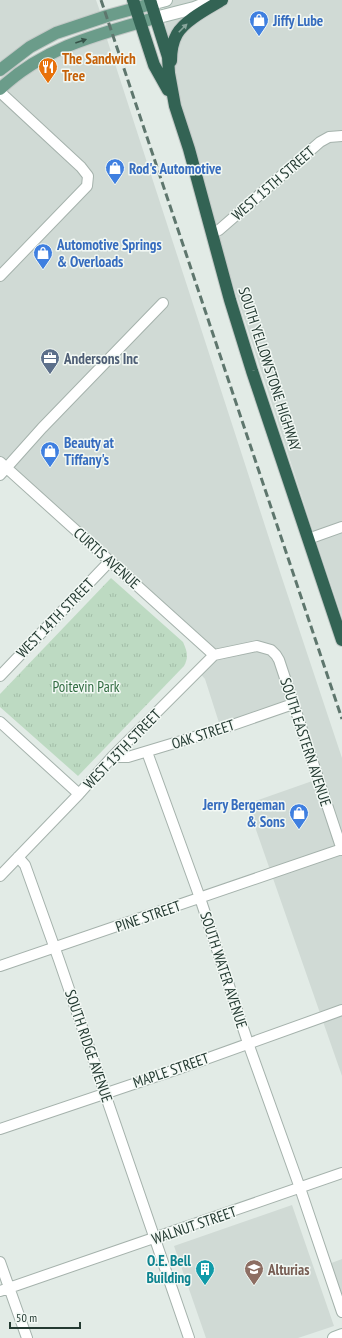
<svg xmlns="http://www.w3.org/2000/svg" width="342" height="1338" viewBox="0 0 342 1338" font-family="'PT Sans Narrow',sans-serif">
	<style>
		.built { fill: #d0dad5 }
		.grass { fill: url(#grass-tufts) }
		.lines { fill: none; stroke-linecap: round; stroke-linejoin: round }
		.street-casing { stroke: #a5b2ac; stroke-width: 12 }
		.secondary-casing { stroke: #a2b5ac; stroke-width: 14 }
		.primary-casing { stroke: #c2c8c6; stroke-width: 14 }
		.highway-casing { stroke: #c2c8c6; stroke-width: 14 }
		.street { stroke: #fff; stroke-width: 10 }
		.secondary { stroke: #fff; stroke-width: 12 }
		.primary { stroke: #6b9c8a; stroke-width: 12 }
		.highway { stroke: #336354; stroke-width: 12 }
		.rail { stroke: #5e766d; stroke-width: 3; stroke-dasharray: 8 4; stroke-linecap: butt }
		.oneway { fill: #89a69c }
		.oneway2 { fill: #365248 }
		.labels { text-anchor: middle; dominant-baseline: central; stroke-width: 3; stroke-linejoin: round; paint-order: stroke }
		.shop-label { font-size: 15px; font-weight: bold; fill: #366cbe; stroke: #f2f8f4; text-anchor: start }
		.food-label { font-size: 15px; font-weight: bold; fill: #c56008; stroke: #f2f8f4; text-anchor: start }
		.street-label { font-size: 15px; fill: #243a32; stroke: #f2f8f4 }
		.service-label { font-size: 15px; font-weight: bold; fill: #4e5e75; stroke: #f2f8f4; text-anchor: start }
		.park-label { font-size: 15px; fill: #326d42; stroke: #f2f8f4 }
		.culture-label { font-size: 15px; font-weight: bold; fill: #0d838f; stroke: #f2f8f4; text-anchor: end }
		.education-label { font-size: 15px; font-weight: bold; fill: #785e54; stroke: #f2f8f4; text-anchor: start }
	</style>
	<defs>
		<pattern id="grass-tufts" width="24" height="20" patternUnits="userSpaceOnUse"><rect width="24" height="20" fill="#bddac2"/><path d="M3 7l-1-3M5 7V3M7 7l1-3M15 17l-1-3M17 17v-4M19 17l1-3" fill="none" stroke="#a2bca7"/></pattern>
	</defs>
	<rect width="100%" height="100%" fill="#e2ebe6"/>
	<path class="built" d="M 0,0 L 96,0 L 102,17 L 51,35 L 0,74 Z
		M 161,0 L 342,0 L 342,617 L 315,537 L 175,106 L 164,8 Z
		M 105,33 L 280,572 L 342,758 L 342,1076 L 247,804 L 318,779 L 293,705 L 221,729 L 205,679 L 198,671 L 214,655 L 0,462 L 0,78 L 29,61 Z
		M 292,1205 L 334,1326 L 298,1338 L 206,1338 L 174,1246 Z
		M 342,1259 L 342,1312 L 326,1265 Z"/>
	<path class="grass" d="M 111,578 L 183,642 C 187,651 189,657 184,666 L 78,776 L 0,707 L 0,694 Z"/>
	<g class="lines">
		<defs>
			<path id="street" d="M 0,92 L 81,167 L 88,176 L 87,186 L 0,276
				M 211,233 L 219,230 L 320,142 L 329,137 L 342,136
				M 0,462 L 214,655
				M 0,475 L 42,428 L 163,303
				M 308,539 L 342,527
				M 0,676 L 110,561
				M 0,722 L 79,794
				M 147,752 L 200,898 L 248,1043 L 300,1188 L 342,1312
				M 112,757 L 128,757 L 221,729 L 293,704
				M 18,857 L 25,865 L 59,960 L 189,1338
				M 0,876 L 79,794 L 112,757 L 214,655 L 257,646 L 271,650 L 276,655 L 279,660 L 342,850
				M 0,966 L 342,849
				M 0,1129 L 178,1069 L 342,1010
				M 0,1262 L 27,1338
				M 0,1291 L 342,1173"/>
			<path id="secondary" d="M 151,4 L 166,0
				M 155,18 L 194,8 L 215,0
				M 334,1338 L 342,1335"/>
			<path id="primary" d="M 0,70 L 30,47 L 56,33 L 107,16 L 151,4
				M 0,89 C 44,47 99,34 155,18"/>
			<path id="highway" d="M 133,0 L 154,65 L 168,90
				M 150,0 L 168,57 L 169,73 L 175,106 L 189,149 L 230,300 L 252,371 L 342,640
				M 171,61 C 171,52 173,41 177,34 C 185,20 209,8 222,0"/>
		</defs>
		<use href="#street" class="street-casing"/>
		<use href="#secondary" class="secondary-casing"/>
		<use href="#primary" class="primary-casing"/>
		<use href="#highway" class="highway-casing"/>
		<use href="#street" class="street"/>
		<use href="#secondary" class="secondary"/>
		<use href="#primary" class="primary"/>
		<use href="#highway" class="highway"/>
		<path class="rail" d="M 101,0 L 342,719"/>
	</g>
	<defs><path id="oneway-solid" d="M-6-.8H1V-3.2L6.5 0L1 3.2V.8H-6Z"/></defs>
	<use class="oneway" href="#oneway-solid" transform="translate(183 28) rotate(-45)"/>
	<use class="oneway2" href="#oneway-solid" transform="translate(81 41) rotate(-19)"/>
	<defs>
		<symbol id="shop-pin" viewBox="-11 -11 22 30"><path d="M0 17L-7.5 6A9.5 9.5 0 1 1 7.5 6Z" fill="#3f7fe0" stroke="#f2f8f4"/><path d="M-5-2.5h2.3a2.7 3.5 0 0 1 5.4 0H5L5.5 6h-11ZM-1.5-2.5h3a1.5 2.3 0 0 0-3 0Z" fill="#fff"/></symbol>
		<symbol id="restaurant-pin" viewBox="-11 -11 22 30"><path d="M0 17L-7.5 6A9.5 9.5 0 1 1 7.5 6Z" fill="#e8710a" stroke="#f2f8f4"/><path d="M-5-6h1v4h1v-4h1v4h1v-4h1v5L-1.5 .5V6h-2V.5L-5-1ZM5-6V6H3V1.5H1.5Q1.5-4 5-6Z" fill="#fff"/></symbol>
		<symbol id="office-pin" viewBox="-11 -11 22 30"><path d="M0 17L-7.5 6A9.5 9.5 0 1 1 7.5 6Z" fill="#5c6f8a" stroke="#f2f8f4"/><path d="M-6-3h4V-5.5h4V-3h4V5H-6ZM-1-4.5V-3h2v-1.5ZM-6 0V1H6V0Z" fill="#fff"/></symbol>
		<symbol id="building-pin" viewBox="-11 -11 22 30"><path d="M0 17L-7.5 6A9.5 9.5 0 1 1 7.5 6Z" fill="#0f9aa8" stroke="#f2f8f4"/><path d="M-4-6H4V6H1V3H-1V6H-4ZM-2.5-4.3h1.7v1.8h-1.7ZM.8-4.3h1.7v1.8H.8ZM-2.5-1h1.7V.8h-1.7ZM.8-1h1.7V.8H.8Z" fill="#fff"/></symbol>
		<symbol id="school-pin" viewBox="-11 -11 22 30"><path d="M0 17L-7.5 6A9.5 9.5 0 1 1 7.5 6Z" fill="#8d6e63" stroke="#f2f8f4"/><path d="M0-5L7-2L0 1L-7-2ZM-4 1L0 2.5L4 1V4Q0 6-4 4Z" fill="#fff"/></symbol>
	</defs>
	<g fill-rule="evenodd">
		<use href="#shop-pin" x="248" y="9" width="22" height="30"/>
		<use href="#restaurant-pin" x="37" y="56" width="22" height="30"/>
		<use href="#shop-pin" x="104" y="157" width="22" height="30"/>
		<use href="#shop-pin" x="32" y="242" width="22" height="30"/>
		<use href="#office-pin" x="39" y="347" width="22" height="30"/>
		<use href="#shop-pin" x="39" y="440" width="22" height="30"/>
		<use href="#shop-pin" x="288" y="802" width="22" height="30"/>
		<use href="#building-pin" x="194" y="1258" width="22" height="30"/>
		<use href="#school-pin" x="243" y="1258" width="22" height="30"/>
	</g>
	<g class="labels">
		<g class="shop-label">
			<text x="273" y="20">Jiffy Lube</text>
			<text x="129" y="168">Rod's Automotive</text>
			<text x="57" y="244">Automotive Springs<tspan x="57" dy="17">&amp; Overloads</tspan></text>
			<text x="64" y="442">Beauty at<tspan x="64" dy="17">Tiffany's</tspan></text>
			<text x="285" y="804" text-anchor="end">Jerry Bergeman<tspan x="285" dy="17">&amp; Sons</tspan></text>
		</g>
		<g class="food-label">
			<text x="62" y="58">The Sandwich<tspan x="62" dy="17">Tree</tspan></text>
		</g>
		<g class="street-label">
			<text transform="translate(273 183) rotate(-41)">WEST 15TH STREET</text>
			<text transform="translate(270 369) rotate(72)">SOUTH YELLOWSTONE HIGHWAY</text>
			<text transform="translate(107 558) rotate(42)">CURTIS AVENUE</text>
			<text transform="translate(55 618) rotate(-46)">WEST 14TH STREET</text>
			<text transform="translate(203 734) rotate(-18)">OAK STREET</text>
			<text transform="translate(306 742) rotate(72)">SOUTH EASTERN AVENUE</text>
			<text transform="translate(122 749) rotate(-46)">WEST 13TH STREET</text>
			<text transform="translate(148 916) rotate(-19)">PINE STREET</text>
			<text transform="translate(224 970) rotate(72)">SOUTH WATER AVENUE</text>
			<text transform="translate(89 1046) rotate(71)">SOUTH RIDGE AVENUE</text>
			<text transform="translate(171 1070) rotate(-19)">MAPLE STREET</text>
			<text transform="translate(194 1225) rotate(-19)">WALNUT STREET</text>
		</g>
		<g class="service-label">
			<text x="64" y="358">Andersons Inc</text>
		</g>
		<g class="park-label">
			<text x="86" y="686">Poitevin Park</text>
		</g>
		<g class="culture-label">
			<text x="191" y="1260">O.E. Bell<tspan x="191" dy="17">Building</tspan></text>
		</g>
		<g class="education-label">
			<text x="268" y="1269">Alturias</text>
		</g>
	</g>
	<path d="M10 1322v6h70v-6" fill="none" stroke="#243a32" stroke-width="2"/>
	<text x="16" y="1322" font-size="12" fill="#243a32" stroke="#f2f8f4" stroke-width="3" paint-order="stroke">50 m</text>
</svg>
